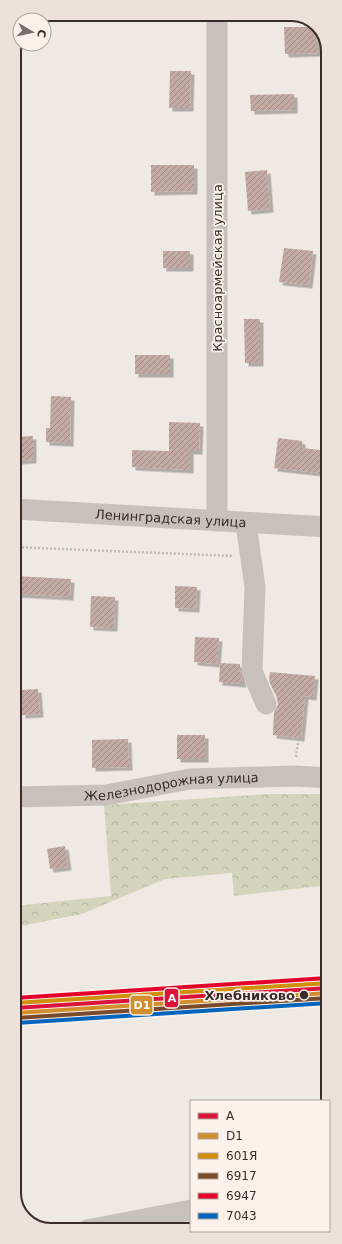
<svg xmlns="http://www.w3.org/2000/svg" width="342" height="1244" viewBox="0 0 342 1244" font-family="'DejaVu Sans',sans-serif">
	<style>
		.forest { fill: url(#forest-crowns) }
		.building { fill: url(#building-hatch); filter: url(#shadow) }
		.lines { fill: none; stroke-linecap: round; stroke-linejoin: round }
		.path { stroke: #c1b9b4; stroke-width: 2.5; stroke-dasharray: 2 2; stroke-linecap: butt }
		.minor { stroke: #c8c0bc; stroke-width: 21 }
		.rail-1-casing { stroke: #fbf2eb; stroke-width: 7 }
		.rail-2-casing { stroke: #fbf2eb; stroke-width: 7 }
		.rail-3-casing { stroke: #fbf2eb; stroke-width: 7 }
		.rail-4-casing { stroke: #fbf2eb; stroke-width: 7 }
		.rail-5-casing { stroke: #fbf2eb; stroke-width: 7 }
		.rail-6-casing { stroke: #fbf2eb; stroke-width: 7 }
		.rail-1 { stroke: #dc143c; stroke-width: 4 }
		.rail-2 { stroke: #d28e2c; stroke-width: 4 }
		.rail-3 { stroke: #d18e08; stroke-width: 4 }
		.rail-4 { stroke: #7a4b2a; stroke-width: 4 }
		.rail-5 { stroke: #e4002b; stroke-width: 4 }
		.rail-6 { stroke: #0065bd; stroke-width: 4 }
		.stop-dot { fill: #3a2d29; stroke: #fbf2eb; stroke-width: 1.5 }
		.labels { text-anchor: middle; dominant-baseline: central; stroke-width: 3.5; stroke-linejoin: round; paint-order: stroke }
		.street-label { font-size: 13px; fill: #3a2d29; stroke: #fbf2eb }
		.stop-label { font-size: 13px; font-weight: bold; fill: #3a2d29; stroke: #fbf2eb; text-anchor: end }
		.rim { fill: none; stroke: #3a2d29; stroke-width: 2 }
		.line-badge { stroke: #fbf2eb; stroke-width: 1.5 }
		.badge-label { font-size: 11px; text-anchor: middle; font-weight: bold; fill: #fff }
	</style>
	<defs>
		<pattern id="forest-crowns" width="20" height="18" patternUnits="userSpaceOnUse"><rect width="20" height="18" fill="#d2d5bc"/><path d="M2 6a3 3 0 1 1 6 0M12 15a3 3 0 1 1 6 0" fill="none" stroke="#b5b7a2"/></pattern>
		<pattern id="building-hatch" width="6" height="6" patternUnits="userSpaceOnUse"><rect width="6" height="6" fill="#c4aaa4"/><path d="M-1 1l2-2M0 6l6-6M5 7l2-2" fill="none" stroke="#a08b86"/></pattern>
		<filter id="shadow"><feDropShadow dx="3.5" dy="3.5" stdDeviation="0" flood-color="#0004"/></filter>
	</defs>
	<rect width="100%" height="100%" fill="#efe9e3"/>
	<path class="forest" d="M 268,794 L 328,794 L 328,885 L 234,896 L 232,873 L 165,879 L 82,914 L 15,927 L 15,906 L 111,896 L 104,805 Z"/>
	<path class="building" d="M 284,27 L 317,27 L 318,53 L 285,54 Z
		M 170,71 L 191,71 L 190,108 L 169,108 Z
		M 294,94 L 294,110 L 251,111 L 250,95 Z
		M 151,165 L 194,165 L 194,191 L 151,192 Z
		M 267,170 L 270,209 L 248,211 L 245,172 Z
		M 284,248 L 313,251 L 309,285 L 279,282 Z
		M 163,251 L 190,251 L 190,268 L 163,268 Z
		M 244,319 L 260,319 L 260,363 L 245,363 Z
		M 135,355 L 170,355 L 170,374 L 135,374 Z
		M 51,396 L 71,397 L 70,443 L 46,442 L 46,428 L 50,428 Z
		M 169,422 L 200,423 L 199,451 L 190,451 L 190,470 L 132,467 L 132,450 L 169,451 Z
		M 33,436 L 33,460 L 14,461 L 14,437 Z
		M 278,438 L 302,441 L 302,448 L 328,451 L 328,474 L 274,468 Z
		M 14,576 L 71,579 L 70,597 L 14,594 Z
		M 175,586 L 197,587 L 196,609 L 175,608 Z
		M 91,596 L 115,597 L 114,628 L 90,627 Z
		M 195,637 L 219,638 L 217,664 L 194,662 Z
		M 220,663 L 240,664 L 240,671 L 243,684 L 219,682 Z
		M 270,672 L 315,676 L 313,697 L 305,696 L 301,738 L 273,735 L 274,712 L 278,705 L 276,694 L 275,694 L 269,681 Z
		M 38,689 L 40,714 L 22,715 L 21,690 Z
		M 177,735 L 205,735 L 205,759 L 177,759 Z
		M 128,739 L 129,767 L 92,768 L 92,740 Z
		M 65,846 L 68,867 L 50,869 L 47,849 Z"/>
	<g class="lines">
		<path class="path" d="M 14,547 L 232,556
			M 296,757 L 298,742"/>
		<g class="minor">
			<path d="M 217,14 L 217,521"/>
			<path id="s1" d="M 14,509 L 328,527"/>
			<path d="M 246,524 L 255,587 L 252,671 L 266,704"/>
			<path id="s2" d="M 14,797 L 106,795 L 190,779 L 295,776 L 328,778"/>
			<path d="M 87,1230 L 191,1210"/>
		</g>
		<defs>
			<path id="rail-1" d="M 15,1008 L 328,988"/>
			<path id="rail-2" d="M 15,1013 L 328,993"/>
			<path id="rail-3" d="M 15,1003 L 328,983"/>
			<path id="rail-4" d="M 16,1018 L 328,998"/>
			<path id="rail-5" d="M 15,998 L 327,978"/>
			<path id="rail-6" d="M 16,1023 L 328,1003"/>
		</defs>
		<use href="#rail-1" class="rail-1-casing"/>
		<use href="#rail-2" class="rail-2-casing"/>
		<use href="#rail-3" class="rail-3-casing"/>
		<use href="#rail-4" class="rail-4-casing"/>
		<use href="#rail-5" class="rail-5-casing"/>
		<use href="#rail-6" class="rail-6-casing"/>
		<use href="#rail-1" class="rail-1"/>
		<use href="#rail-2" class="rail-2"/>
		<use href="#rail-3" class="rail-3"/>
		<use href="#rail-4" class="rail-4"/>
		<use href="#rail-5" class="rail-5"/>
		<use href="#rail-6" class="rail-6"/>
	</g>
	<circle class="stop-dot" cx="304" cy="995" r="5"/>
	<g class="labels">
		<g class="street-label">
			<text transform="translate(217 268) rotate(-90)">Красноармейская улица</text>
			<text stroke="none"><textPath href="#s1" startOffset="157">Ленинградская улица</textPath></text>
			<text stroke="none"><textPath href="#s2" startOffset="158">Железнодорожная улица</textPath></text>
		</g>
		<g class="stop-label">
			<text x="295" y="995">Хлебниково</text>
		</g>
	</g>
	<path d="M0 0H342V1244H0ZM51 21H291A30 30 0 0 1 321 51V1193A30 30 0 0 1 291 1223H51A30 30 0 0 1 21 1193V51A30 30 0 0 1 51 21Z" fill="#ece2db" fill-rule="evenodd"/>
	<path class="rim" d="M51 21H291A30 30 0 0 1 321 51V1193A30 30 0 0 1 291 1223H51A30 30 0 0 1 21 1193V51A30 30 0 0 1 51 21Z"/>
	<g class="line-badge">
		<rect x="164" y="988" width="15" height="20" rx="4" fill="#dc143c"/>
		<rect x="130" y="995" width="23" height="20" rx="4" fill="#d28e2c"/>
	</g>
	<g class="badge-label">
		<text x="172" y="1002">A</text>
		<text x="142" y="1009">D1</text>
	</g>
	<rect x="190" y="1100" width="140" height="132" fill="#fbf2eb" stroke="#aea39d"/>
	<rect x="198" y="1113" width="20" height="6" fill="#dc143c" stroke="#aea39d"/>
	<text x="226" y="1120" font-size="12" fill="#3a2d29">A</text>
	<rect x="198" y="1133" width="20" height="6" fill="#d28e2c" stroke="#aea39d"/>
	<text x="226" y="1140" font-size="12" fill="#3a2d29">D1</text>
	<rect x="198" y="1153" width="20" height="6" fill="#d18e08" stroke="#aea39d"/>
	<text x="226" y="1160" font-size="12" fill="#3a2d29">601Я</text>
	<rect x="198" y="1173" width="20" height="6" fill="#7a4b2a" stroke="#aea39d"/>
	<text x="226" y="1180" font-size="12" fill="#3a2d29">6917</text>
	<rect x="198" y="1193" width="20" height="6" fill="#e4002b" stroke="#aea39d"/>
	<text x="226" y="1200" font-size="12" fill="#3a2d29">6947</text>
	<rect x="198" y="1213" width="20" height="6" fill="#0065bd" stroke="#aea39d"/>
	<text x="226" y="1220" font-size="12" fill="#3a2d29">7043</text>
	<g transform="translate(32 32) rotate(99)"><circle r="19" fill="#fbf2eb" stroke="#aea39d"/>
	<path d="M0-3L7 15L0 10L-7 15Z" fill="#796f6a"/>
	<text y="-6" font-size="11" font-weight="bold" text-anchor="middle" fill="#3a2d29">С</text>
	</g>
</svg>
